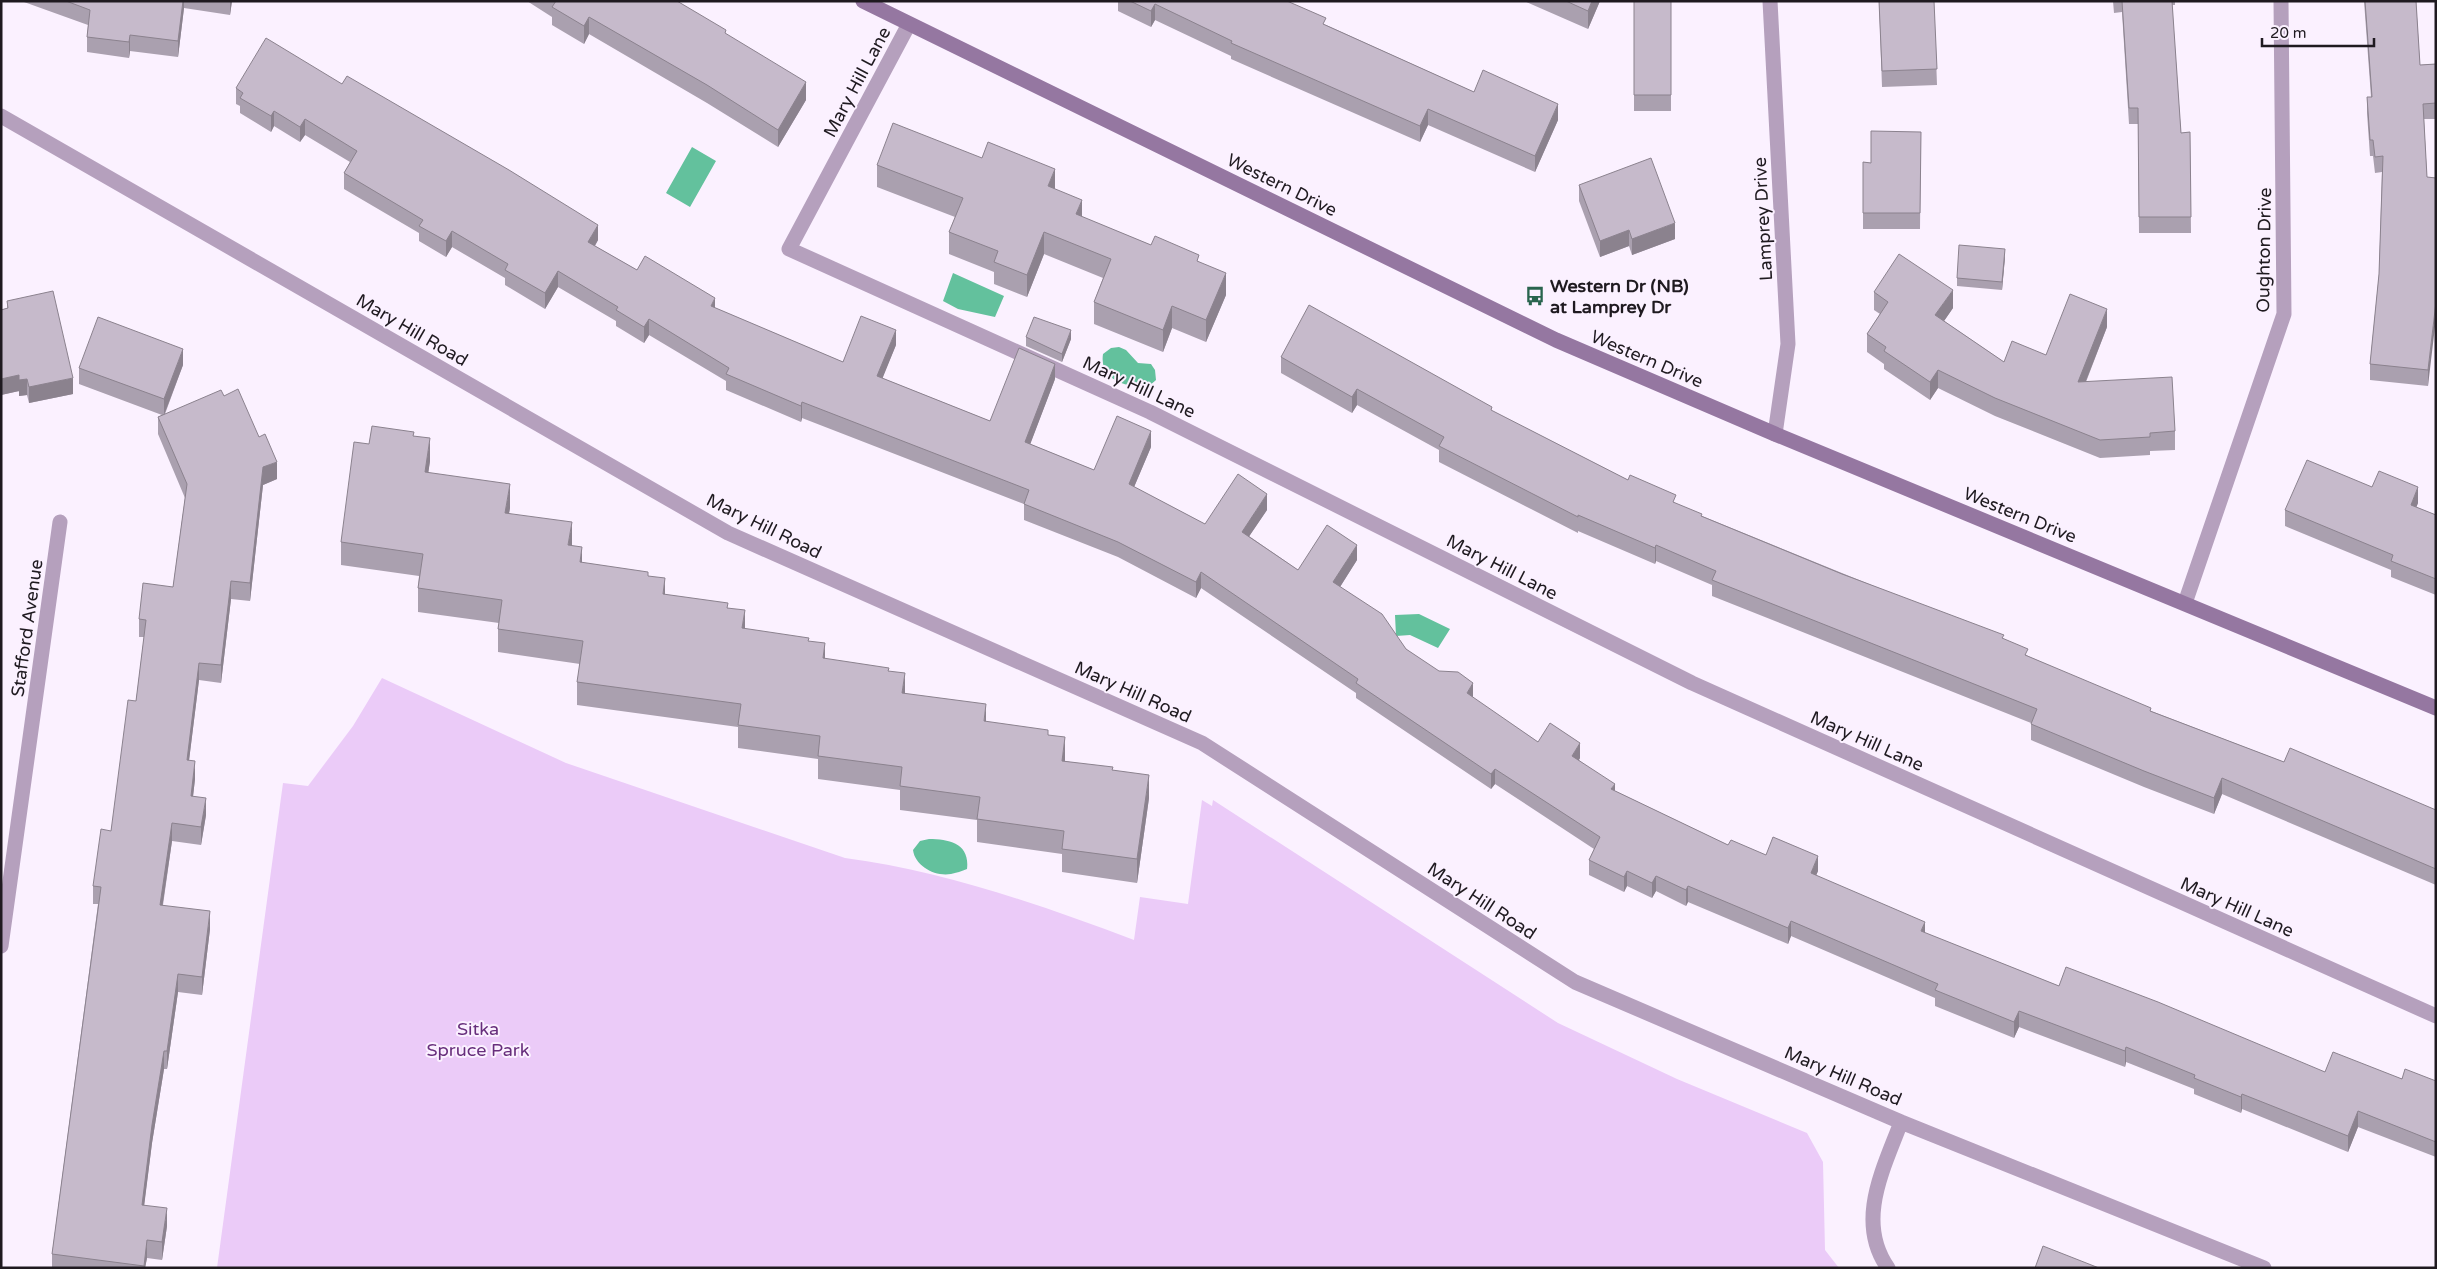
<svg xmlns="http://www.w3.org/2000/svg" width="2437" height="1269" viewBox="0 0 2437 1269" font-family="'Varela Round',sans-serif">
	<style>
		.green { fill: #ebcbf8 }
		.water { fill: #63c19d }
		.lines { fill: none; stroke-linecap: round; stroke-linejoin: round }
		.lane { stroke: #b5a0bd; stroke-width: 15 }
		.street { stroke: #b5a0bd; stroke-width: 15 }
		.secondary { stroke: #9577a1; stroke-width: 15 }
		.wall { fill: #aaa0af }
		.shaded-wall { fill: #8b828e }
		.building { fill: #c6bacb; stroke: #8b828e }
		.labels { text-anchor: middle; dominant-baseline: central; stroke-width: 4; stroke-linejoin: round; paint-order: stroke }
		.street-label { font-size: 18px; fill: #1f1a20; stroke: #fbf1ff }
		.poi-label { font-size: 18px; font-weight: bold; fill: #1f1a20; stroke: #fbf1ff; text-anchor: start }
		.park-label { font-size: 18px; fill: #672e7c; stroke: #fbf1ff }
	</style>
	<rect width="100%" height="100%" fill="#fbf1ff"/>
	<path class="green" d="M 382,678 L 566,763 L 845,858 C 944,871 1041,905 1134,940 L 1140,897 L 1188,904 L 1202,800 L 1212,806 L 1213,800 L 1558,1023 L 1677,1079 L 1807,1133 L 1823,1162 L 1825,1250 L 1839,1268 L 217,1268 L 283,783 L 308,786 L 353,726 Z"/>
	<path class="water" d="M 692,147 L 716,161 L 690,207 L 666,193 Z
		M 953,273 L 1004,296 L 995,317 L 958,309 L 943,301 Z
		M 1119,347 L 1126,350 L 1138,363 L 1151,364 L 1155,370 L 1156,380 L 1148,387 C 1127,387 1099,381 1103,354 L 1111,348 Z
		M 1419,614 L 1450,629 L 1438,648 L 1410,635 L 1396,636 L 1395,615 Z
		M 929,839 C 950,839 970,844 967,869 C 962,871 956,873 951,874 C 935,877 915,866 913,850 L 920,841 Z"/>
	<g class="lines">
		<path class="lane" d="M 909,24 L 789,249 L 1150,412 L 1692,683 L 2436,1016"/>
		<path class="street" d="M 1770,1 L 1788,344 L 1775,434
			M 1,116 L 728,533 L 1202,743 L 1575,982 L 1901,1122 L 2264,1268
			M 2185,603 L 2284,314 L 2281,1
			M 1,946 L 60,522
			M 1888,1268 C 1855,1221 1884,1168 1901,1122"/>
		<path class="secondary" d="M 863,1 L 1556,340 L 1775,434 L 2436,708"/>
	</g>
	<path class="wall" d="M 24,1 L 232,1 L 230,15 L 184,8 L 178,57 L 130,51 L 129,58 L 87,52 L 87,37 L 88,25 L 24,2 Z
		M 527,1 L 677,1 L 726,34 L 806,100 L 778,147 L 707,103 L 589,34 L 584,44 L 552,25 L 552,17 Z
		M 1118,1 L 1247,1 L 1326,25 L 1474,92 L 1558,120 L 1535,172 L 1428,125 L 1420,142 L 1231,59 L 1231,56 L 1155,20 L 1151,27 L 1118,11 Z
		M 1524,1 L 1600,1 L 1588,29 Z
		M 1634,1 L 1671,1 L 1671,111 L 1634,111 Z
		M 1879,1 L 1934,1 L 1937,85 L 1882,87 Z
		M 2113,1 L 2175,1 L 2175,5 L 2172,5 L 2181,133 L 2190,132 L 2191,233 L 2139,233 L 2138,124 L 2129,124 L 2122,12 L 2114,13 Z
		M 2364,1 L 2416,1 L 2420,65 L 2436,64 L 2436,119 L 2424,119 L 2427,177 L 2436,178 L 2428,386 L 2370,380 L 2370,364 L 2379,274 L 2382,172 L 2375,173 L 2373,156 L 2370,156 L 2367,113 L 2367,97 L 2371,97 Z
		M 236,88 L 598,240 L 595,246 L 637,270 L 715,308 L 843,362 L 896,345 L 882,378 L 990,421 L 1055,379 L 1030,444 L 1094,470 L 1151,447 L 1134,487 L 1205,524 L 1267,510 L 1249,536 L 1298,570 L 1357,560 L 1340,587 L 1406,649 L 1473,698 L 1538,742 L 1580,758 L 1579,760 L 1615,791 L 1728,845 L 1766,855 L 1818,871 L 1816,875 L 1925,933 L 2059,986 L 2325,1072 L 2436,1081 L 2436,1157 L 2358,1127 L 2348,1152 L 2242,1109 L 2241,1113 L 2194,1094 L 2194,1089 L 2126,1062 L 2125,1067 L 2019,1027 L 2014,1038 L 1935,1006 L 1935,998 L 1791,936 L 1788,944 L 1688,902 L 1686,906 L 1656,891 L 1652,898 L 1627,886 L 1624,892 L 1589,875 L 1589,860 L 1594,849 L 1495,784 L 1491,789 L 1356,698 L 1356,693 L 1201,588 L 1196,598 L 1118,557 L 1024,520 L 1024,504 L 802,418 L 801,422 L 726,390 L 726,381 L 649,335 L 644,343 L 616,326 L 616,321 L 558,287 L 545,309 L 505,285 L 505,278 L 452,247 L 446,257 L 419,241 L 419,233 L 344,189 L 344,173 L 350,162 L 305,135 L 300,142 L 274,126 L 271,132 L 240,113 L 240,106 L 236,104 Z
		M 1921,132 L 1920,229 L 1863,229 L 1863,162 L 1871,163 Z
		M 877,165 L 1055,189 L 1082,217 L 1151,245 L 1199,262 L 1226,295 L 1206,342 L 1172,328 L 1163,352 L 1094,324 L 1094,302 L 1103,278 L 1044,254 L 1027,297 L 994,284 L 994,272 L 949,254 L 949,232 L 955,217 L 877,187 Z
		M 1579,185 L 1675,239 L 1632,255 L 1629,246 L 1600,257 L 1579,201 Z
		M 2005,257 L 2002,290 L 1957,286 L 1957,278 Z
		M 1874,292 L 1953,308 L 1944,321 L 2004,362 L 2046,355 L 2107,327 L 2086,382 L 2175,431 L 2175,450 L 2150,451 L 2150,455 L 2100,458 L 1995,416 L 1938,388 L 1930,400 L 1884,369 L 1884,364 L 1867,352 L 1867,334 L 1880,314 L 1874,310 Z
		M 7,301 L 73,394 L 29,403 L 27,395 L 19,396 L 19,391 L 1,395 L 1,310 L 7,308 Z
		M 1026,337 L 1071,339 L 1062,362 L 1026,346 Z
		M 1281,357 L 1492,411 L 1628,480 L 1702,516 L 2004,639 L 2028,656 L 2151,711 L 2284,762 L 2436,810 L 2436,885 L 2222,794 L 2214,814 L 2144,787 L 2031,740 L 2031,723 L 1712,596 L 1712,585 L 1656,561 L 1655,564 L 1578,531 L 1578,533 L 1439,462 L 1439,450 L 1357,405 L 1352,413 L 1281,373 Z
		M 183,365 L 165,414 L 224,396 L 277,479 L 263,485 L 250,601 L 231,599 L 221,683 L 199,680 L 189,760 L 195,779 L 193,796 L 206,815 L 201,845 L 172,841 L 163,905 L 210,929 L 202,995 L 178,992 L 167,1069 L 164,1069 L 152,1143 L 144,1205 L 167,1226 L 162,1260 L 147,1258 L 145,1268 L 52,1268 L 52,1254 L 98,904 L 93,904 L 93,886 L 111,831 L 136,701 L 144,637 L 139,637 L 139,619 L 173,587 L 185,498 L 158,434 L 158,417 L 162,415 L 79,384 L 79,368 Z
		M 414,436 L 430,461 L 428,473 L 510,508 L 509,513 L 571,546 L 582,563 L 648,576 L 665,595 L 728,608 L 745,629 L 809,641 L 825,659 L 889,671 L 905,694 L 986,722 L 1048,735 L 1065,761 L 1113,770 L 1149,798 L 1137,883 L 1062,872 L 1062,854 L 977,842 L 977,820 L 900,810 L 900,790 L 818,779 L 818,759 L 738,748 L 738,727 L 577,705 L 577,682 L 580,664 L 498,652 L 498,629 L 499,623 L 418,612 L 418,588 L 419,576 L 341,565 L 341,542 Z
		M 2372,487 L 2418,503 L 2416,507 L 2436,515 L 2436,595 L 2391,577 L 2391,570 L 2285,526 L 2285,510 Z"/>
	<path class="shaded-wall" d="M 183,1 L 184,1 L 184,8 L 178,57 L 178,41 Z
		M 230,1 L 232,1 L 230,15 Z
		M 1592,1 L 1600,1 L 1588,29 L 1588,11 Z
		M 1155,4 L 1155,20 L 1151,27 L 1151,11 Z
		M 589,17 L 589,34 L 584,44 L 584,26 Z
		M 130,35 L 130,51 L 129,58 L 129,42 Z
		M 806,82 L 806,100 L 778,147 L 778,130 Z
		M 1558,104 L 1558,120 L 1535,172 L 1535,156 Z
		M 1428,109 L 1428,125 L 1420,142 L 1420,126 Z
		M 274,111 L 274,126 L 271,132 L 271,116 Z
		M 305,119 L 305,135 L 300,142 L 300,127 Z
		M 1055,169 L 1055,191 L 1048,186 Z
		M 1082,200 L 1082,222 L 1076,214 Z
		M 1675,223 L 1675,239 L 1632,255 L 1632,239 Z
		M 598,225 L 598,240 L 588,257 L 588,242 Z
		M 1629,230 L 1629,246 L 1600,257 L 1600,241 Z
		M 452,231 L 452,247 L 446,257 L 446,241 Z
		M 1044,232 L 1044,254 L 1027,297 L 1027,275 Z
		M 2005,249 L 2005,257 L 2002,290 L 2002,282 Z
		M 558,271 L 558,287 L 545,309 L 545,293 Z
		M 1226,273 L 1226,295 L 1206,342 L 1206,320 Z
		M 1953,290 L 1953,308 L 1935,334 L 1935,315 Z
		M 715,298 L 715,313 L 711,306 Z
		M 2436,302 L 2436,318 L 2428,386 L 2428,370 Z
		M 1172,306 L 1172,328 L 1163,352 L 1163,330 Z
		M 2107,309 L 2107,327 L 2078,401 L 2078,382 Z
		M 649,319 L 649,335 L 644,343 L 644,327 Z
		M 896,330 L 896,345 L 877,392 L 877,376 Z
		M 1071,330 L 1071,339 L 1062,362 L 1062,354 Z
		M 183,349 L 183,365 L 164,415 L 164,399 Z
		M 1055,364 L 1055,379 L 1025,458 L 1025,442 Z
		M 1938,370 L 1938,388 L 1930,400 L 1930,382 Z
		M 19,375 L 19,391 L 1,395 L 1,379 Z
		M 73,378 L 73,394 L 29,403 L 29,387 Z
		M 27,379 L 27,395 L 19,396 L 19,380 Z
		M 1357,389 L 1357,405 L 1352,413 L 1352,397 Z
		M 802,402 L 802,418 L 801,422 L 801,406 Z
		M 1151,431 L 1151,447 L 1129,499 L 1129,484 Z
		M 430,438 L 430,461 L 425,496 L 425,472 Z
		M 277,462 L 277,479 L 263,485 L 250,601 L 250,583 L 263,467 Z
		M 510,484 L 510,508 L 505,536 L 505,513 Z
		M 2418,487 L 2418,503 L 2411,521 L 2411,505 Z
		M 1267,494 L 1267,510 L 1242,547 L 1242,532 Z
		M 572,522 L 572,546 L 568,545 Z
		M 1357,545 L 1357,560 L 1333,598 L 1333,582 Z
		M 1656,545 L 1656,561 L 1655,564 L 1655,548 Z
		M 582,547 L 582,570 L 580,562 Z
		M 1201,572 L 1201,588 L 1196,598 L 1196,582 Z
		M 665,578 L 665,602 L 663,594 Z
		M 231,581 L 231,599 L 221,683 L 221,665 Z
		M 745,610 L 745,634 L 742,628 Z
		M 825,643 L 825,666 L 823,658 Z
		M 199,663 L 199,680 L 187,777 L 187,760 Z
		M 905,673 L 905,696 L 902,693 Z
		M 1473,683 L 1473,699 L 1467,693 Z
		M 986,704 L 986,727 L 984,721 Z
		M 1065,737 L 1065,760 L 1062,784 L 1062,761 Z
		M 1580,743 L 1580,758 L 1572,771 L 1572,756 Z
		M 195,761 L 195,779 L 191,814 L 191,796 Z
		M 1495,769 L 1495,784 L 1491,789 L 1491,774 Z
		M 1149,775 L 1149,798 L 1137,883 L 1137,859 Z
		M 2222,778 L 2222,794 L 2214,814 L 2214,798 Z
		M 1615,784 L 1615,799 L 1611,789 Z
		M 206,798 L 206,815 L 201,845 L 201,827 Z
		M 172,823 L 172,841 L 160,922 L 160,905 Z
		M 1818,856 L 1818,871 L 1811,888 L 1811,873 Z
		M 1627,871 L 1627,886 L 1624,892 L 1624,877 Z
		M 1656,876 L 1656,891 L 1652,898 L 1652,883 Z
		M 1688,886 L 1688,902 L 1686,906 L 1686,890 Z
		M 210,911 L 210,929 L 202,995 L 202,977 Z
		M 1791,921 L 1791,936 L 1788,944 L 1788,928 Z
		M 1925,922 L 1925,937 L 1921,931 Z
		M 178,974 L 178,992 L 167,1069 L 167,1051 Z
		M 2019,1011 L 2019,1027 L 2014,1038 L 2014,1022 Z
		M 2126,1047 L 2126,1062 L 2125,1067 L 2125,1051 Z
		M 164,1051 L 164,1069 L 152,1143 L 142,1223 L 142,1205 L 152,1125 Z
		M 2242,1094 L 2242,1109 L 2241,1113 L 2241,1097 Z
		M 2358,1111 L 2358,1127 L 2348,1152 L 2348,1136 Z
		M 167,1208 L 167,1226 L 162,1260 L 162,1242 Z
		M 147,1240 L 147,1258 L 145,1268 L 144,1268 Z"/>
	<path class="building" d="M 66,1 L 183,1 L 178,41 L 130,35 L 129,42 L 87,37 L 90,10 Z
		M 556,1 L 677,1 L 726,30 L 725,33 L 806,82 L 778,130 L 707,85 L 589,17 L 584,26 L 552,7 Z
		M 1130,1 L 1287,1 L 1326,18 L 1323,24 L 1474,92 L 1483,70 L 1558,104 L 1535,156 L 1428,109 L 1420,126 L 1231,43 L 1232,41 L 1155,4 L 1151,11 Z
		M 1566,1 L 1592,1 L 1588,11 Z
		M 1634,1 L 1671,1 L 1671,95 L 1634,95 Z
		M 1879,1 L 1934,1 L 1937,69 L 1882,71 Z
		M 2122,1 L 2172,1 L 2181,133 L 2190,132 L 2191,217 L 2139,217 L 2138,108 L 2129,108 Z
		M 2365,1 L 2416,1 L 2420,65 L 2436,64 L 2436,103 L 2423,104 L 2427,177 L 2436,178 L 2436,302 L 2428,370 L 2370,364 L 2379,274 L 2383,156 L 2375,157 L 2373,140 L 2370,140 L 2367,97 L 2372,97 Z
		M 266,38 L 342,84 L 347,76 L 509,170 L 598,225 L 588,242 L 637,270 L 645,256 L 715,298 L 711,306 L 843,362 L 861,316 L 896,330 L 877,376 L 990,421 L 1019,348 L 1055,364 L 1025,442 L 1094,470 L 1117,416 L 1151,431 L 1129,484 L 1205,524 L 1238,474 L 1267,494 L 1242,532 L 1298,570 L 1327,525 L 1357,545 L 1333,582 L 1382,614 L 1406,649 L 1439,671 L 1458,672 L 1473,683 L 1467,693 L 1538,742 L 1550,723 L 1580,743 L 1572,756 L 1615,784 L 1611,789 L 1728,845 L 1731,840 L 1766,855 L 1773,837 L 1818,856 L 1811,873 L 1925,922 L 1921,931 L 2059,986 L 2066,967 L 2158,1002 L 2325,1072 L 2333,1052 L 2402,1079 L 2405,1069 L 2436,1081 L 2436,1142 L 2358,1111 L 2348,1136 L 2242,1094 L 2241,1097 L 2194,1078 L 2195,1075 L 2126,1047 L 2125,1051 L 2019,1011 L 2014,1022 L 1935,990 L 1938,984 L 1791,921 L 1788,928 L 1688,886 L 1686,890 L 1656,876 L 1652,883 L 1627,871 L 1624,877 L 1589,860 L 1600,837 L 1495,769 L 1491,774 L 1356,683 L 1358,679 L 1201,572 L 1196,582 L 1118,542 L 1024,504 L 1029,490 L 802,402 L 801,406 L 726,374 L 729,368 L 649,319 L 644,327 L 616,310 L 618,307 L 558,271 L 545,293 L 505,270 L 508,264 L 452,231 L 446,241 L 419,226 L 423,220 L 344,173 L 357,151 L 305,119 L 300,127 L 274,111 L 271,116 L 240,98 L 243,93 L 236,88 Z
		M 893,123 L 982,158 L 988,142 L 1055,169 L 1048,186 L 1082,200 L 1076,214 L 1151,245 L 1155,236 L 1199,255 L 1197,261 L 1226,273 L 1206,320 L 1172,306 L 1163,330 L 1094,302 L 1111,259 L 1044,232 L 1027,275 L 994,262 L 998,251 L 949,232 L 963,198 L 877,165 Z
		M 1871,131 L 1921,132 L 1920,213 L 1863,213 L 1863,162 L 1871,163 Z
		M 1651,158 L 1675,223 L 1632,239 L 1629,230 L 1600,241 L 1579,185 Z
		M 1959,245 L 2005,249 L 2002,282 L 1957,278 Z
		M 1899,254 L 1953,290 L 1935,315 L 2004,362 L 2012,341 L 2046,355 L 2070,294 L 2107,309 L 2078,382 L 2172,377 L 2175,431 L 2150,433 L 2150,437 L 2100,440 L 1995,398 L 1938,370 L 1930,382 L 1884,351 L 1886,347 L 1867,334 L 1888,302 L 1874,292 Z
		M 53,291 L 73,378 L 29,387 L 27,379 L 19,380 L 19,375 L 1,379 L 1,310 L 8,308 L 7,301 Z
		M 1309,305 L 1492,407 L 1491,410 L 1628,480 L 1630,475 L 1676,495 L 1673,502 L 1702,514 L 1701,516 L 1842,574 L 2004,635 L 2002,638 L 2028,649 L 2025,655 L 2151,708 L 2150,711 L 2284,762 L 2290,748 L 2436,810 L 2436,869 L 2222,778 L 2214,798 L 2144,771 L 2031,724 L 2037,709 L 1712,580 L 1716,571 L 1656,545 L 1655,548 L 1578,515 L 1578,517 L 1439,446 L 1444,437 L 1357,389 L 1352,397 L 1281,357 Z
		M 98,317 L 183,349 L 164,399 L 79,368 Z
		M 1034,317 L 1071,330 L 1062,354 L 1026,337 Z
		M 238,389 L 259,437 L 265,434 L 277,462 L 263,467 L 250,583 L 231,581 L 221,665 L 199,663 L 187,760 L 195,761 L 191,796 L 206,798 L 201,827 L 172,823 L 160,905 L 210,911 L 202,977 L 178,974 L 167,1051 L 164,1051 L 152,1125 L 142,1205 L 167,1208 L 162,1242 L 147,1240 L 144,1266 L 52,1254 L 101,887 L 93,886 L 101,829 L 111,831 L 128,700 L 136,701 L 146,620 L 139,619 L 143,583 L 173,587 L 187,484 L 158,417 L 221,390 L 224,396 Z
		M 372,426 L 414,432 L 413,436 L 430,438 L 425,472 L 510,484 L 505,513 L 572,522 L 568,545 L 582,547 L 580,562 L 648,572 L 648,576 L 665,578 L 663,594 L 728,603 L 727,608 L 745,610 L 742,628 L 809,638 L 808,641 L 825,643 L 823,658 L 889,668 L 888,671 L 905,673 L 902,693 L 986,704 L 984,721 L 1048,730 L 1048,735 L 1065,737 L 1062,761 L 1113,767 L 1112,770 L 1149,775 L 1137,859 L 1062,849 L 1064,831 L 977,819 L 980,797 L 900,786 L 902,767 L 818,756 L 820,736 L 738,725 L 741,704 L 577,682 L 583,641 L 498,629 L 502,600 L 418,588 L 423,554 L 341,542 L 354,442 L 369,444 Z
		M 2307,460 L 2372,487 L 2379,471 L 2418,487 L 2411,505 L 2436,515 L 2436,579 L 2391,561 L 2393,555 L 2285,510 Z
		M 2043,1246 L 2099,1268 L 2035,1268 Z"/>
	<defs>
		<symbol id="bus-bare" viewBox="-9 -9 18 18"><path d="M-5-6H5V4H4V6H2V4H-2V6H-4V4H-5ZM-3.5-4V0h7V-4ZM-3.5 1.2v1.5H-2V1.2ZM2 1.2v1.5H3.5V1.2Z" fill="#29644e" stroke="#fbf1ff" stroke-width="2.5" paint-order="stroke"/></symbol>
	</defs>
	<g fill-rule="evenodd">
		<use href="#bus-bare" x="1521" y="282" width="28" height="28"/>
	</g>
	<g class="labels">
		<g class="street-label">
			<text transform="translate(857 82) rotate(-62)">Mary Hill Lane</text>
			<text transform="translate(1282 185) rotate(26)">Western Drive</text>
			<text transform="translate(1763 219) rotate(-93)">Lamprey Drive</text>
			<text transform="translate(2264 250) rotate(-89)">Oughton Drive</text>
			<text transform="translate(412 330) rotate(30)">Mary Hill Road</text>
			<text transform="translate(1647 359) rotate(23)">Western Drive</text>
			<text transform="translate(1139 387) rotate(25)">Mary Hill Lane</text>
			<text transform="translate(2020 515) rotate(22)">Western Drive</text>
			<text transform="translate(764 526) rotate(26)">Mary Hill Road</text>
			<text transform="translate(1502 567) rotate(27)">Mary Hill Lane</text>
			<text transform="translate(27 628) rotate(-82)">Stafford Avenue</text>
			<text transform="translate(1133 692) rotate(24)">Mary Hill Road</text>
			<text transform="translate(1867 741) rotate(24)">Mary Hill Lane</text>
			<text transform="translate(1482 901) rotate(33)">Mary Hill Road</text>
			<text transform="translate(2237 907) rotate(24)">Mary Hill Lane</text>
			<text transform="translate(1843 1076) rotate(23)">Mary Hill Road</text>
		</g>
		<g class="poi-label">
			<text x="1550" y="286">Western Dr (NB)<tspan x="1550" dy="21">at Lamprey Dr</tspan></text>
		</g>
		<g class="park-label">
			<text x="478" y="1029">Sitka<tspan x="478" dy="21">Spruce Park</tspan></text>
		</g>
	</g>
	<rect width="2437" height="1269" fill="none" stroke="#1f1a20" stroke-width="5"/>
	<path d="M2262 38v8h112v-8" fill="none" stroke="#1f1a20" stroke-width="2.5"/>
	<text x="2270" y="38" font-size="15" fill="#1f1a20" stroke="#fbf1ff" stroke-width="4" paint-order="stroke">20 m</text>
</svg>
